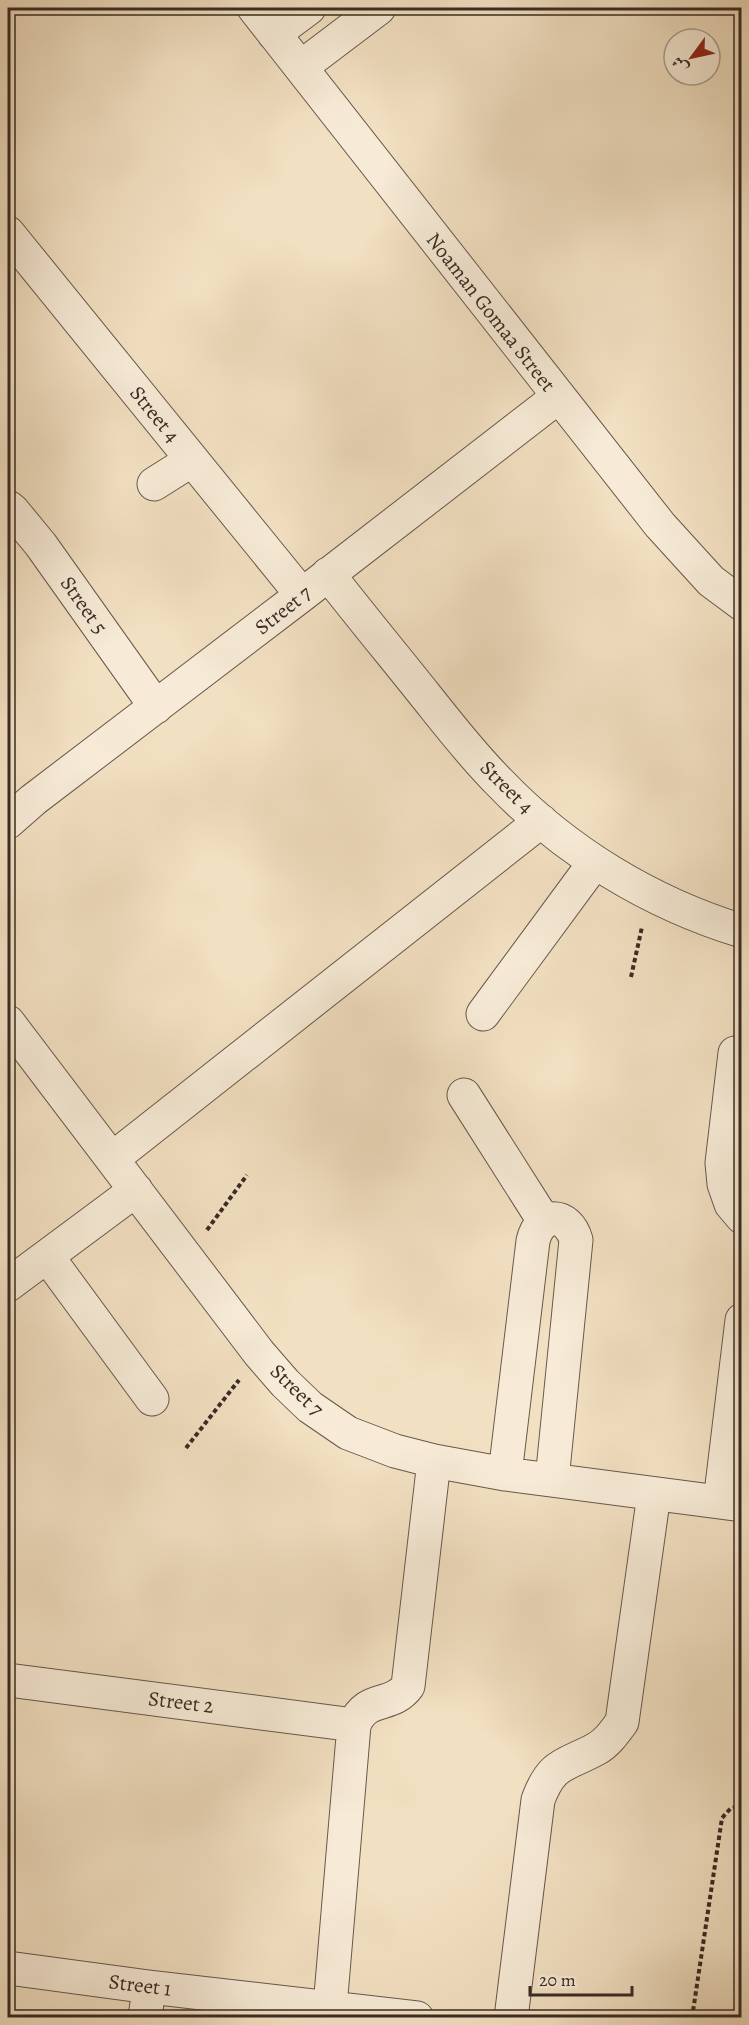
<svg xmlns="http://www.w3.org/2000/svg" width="749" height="2025" viewBox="0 0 749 2025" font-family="Alegreya,Amiri,serif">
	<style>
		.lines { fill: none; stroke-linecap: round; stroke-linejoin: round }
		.minor-casing { stroke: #66584c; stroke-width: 35 }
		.path { stroke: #382b25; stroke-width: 4; stroke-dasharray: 4.5 3; stroke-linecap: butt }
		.minor { stroke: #f7ebd7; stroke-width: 33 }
		.labels { text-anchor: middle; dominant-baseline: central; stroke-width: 5; stroke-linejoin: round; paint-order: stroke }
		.street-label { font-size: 21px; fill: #382b25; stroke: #f7ebd7 }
	</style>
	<rect width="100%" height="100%" fill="#f2e0c2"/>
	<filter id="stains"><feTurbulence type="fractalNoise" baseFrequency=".00333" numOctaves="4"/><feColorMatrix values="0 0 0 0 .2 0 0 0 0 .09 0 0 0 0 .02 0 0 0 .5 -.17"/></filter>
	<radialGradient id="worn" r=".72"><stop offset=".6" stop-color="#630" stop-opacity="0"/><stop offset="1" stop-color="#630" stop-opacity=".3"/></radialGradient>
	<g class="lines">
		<defs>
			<path id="minor" d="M 254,8 L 660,525 L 711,581 L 742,604
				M 274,34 L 309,8
				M 301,67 L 379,8
				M 8,233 L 302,595
				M 154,484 L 192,460
				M 8,507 L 13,511 L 41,545 L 156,707
				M 328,574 C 360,615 393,655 425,695 C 449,725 472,755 499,782 C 565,851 650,903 742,931
				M 8,822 L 33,800 L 302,595 L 558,397
				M 483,1014 L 595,862
				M 8,1022 L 259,1353 L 285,1383 L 310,1407 L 348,1433 L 395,1451 L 434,1461 L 505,1474 L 742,1505
				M 735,1053 L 722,1163 L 724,1184 L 731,1204 L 742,1217
				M 464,1095 L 544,1221
				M 112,1159 L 541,821
				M 47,1256 L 152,1399
				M 8,1285 L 136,1190
				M 505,1474 L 533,1241 C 540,1211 568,1212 576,1240 L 552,1480
				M 720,1502 L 742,1320
				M 8,1680 L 354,1725
				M 8,1968 L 149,1987 L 417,2018
				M 330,2007 L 354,1725 C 367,1694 391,1709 408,1686 L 434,1461
				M 145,2018 L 149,1987
				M 511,2018 L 538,1800 C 552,1762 565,1766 596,1749 C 607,1743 614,1733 622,1722 L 654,1494"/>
		</defs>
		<use href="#minor" class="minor-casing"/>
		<path class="path" d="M 631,977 L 642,927
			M 207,1230 L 247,1175
			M 186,1448 L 239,1380
			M 692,2018 L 722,1818 L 731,1808 L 742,1806"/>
		<use href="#minor" class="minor"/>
	</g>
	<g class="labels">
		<g class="street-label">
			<text transform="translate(491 312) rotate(52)">Noaman Gomaa Street</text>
			<text transform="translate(155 414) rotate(51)">Street 4</text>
			<text transform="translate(84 605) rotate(55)">Street 5</text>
			<text transform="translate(283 610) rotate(-38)">Street 7</text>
			<text transform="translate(507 787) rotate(45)">Street 4</text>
			<text transform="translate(297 1390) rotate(44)">Street 7</text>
			<text transform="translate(181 1702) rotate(7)">Street 2</text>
			<text transform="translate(140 1985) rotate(7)">Street 1</text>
		</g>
	</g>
	<rect width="749" height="2025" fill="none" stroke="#f2e0c2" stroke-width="30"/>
	<rect x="9" y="9" width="731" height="2007" fill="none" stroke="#382b25" stroke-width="3"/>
	<rect x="15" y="15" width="719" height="1995" fill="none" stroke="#382b25" stroke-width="1.5"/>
	<g transform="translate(692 57) rotate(237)"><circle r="28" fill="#f7ebd7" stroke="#ab9e90" stroke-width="1.5"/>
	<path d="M0-4.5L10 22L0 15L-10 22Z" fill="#8f2418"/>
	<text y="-9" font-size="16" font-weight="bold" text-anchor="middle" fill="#382b25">ش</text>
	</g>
	<path d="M530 1986v9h102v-9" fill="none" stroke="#382b25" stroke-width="3"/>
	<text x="539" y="1986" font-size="18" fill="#382b25" stroke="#f7ebd7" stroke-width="4.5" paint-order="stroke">20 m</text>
	<rect width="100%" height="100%" filter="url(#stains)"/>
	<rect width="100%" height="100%" fill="url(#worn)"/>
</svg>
